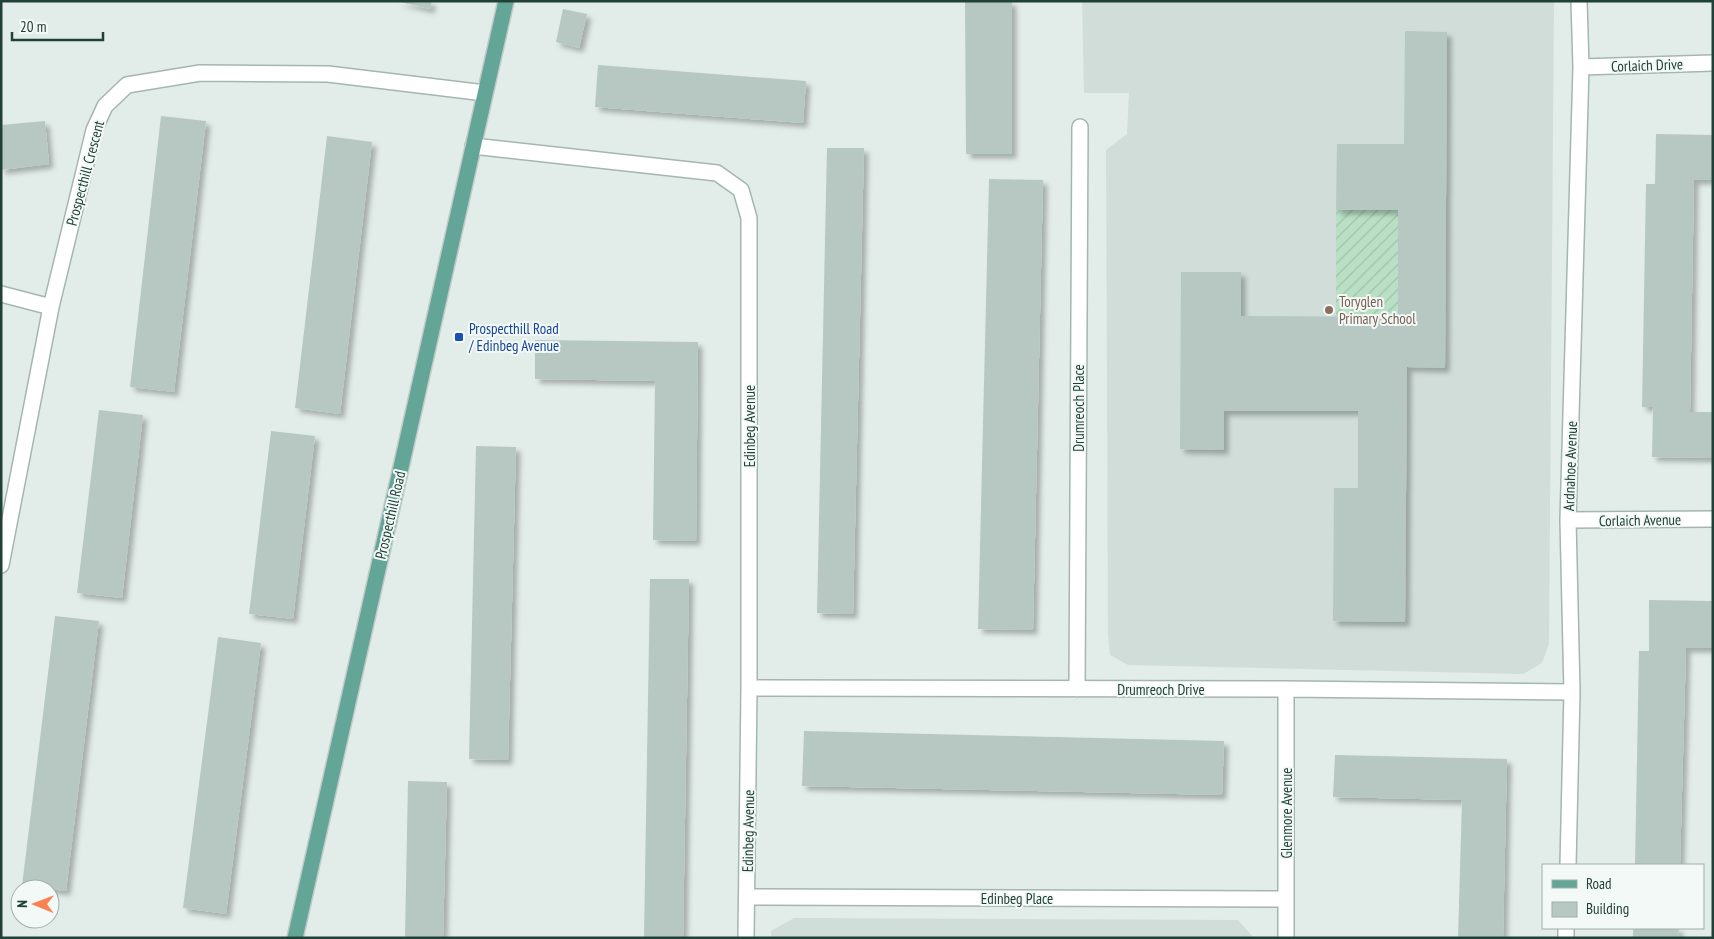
<svg xmlns="http://www.w3.org/2000/svg" width="1714" height="939" viewBox="0 0 1714 939" font-family="'PT Sans Narrow',sans-serif">
	<style>
		.built { fill: #d0ddd8 }
		.garden { fill: url(#garden-furrows) }
		.building { fill: #b7c8c2; filter: url(#shadow) }
		.lines { fill: none; stroke-linecap: round; stroke-linejoin: round }
		.minor-casing { stroke: #a4b6b0; stroke-width: 18 }
		.major-casing { stroke: #c1cac7; stroke-width: 18 }
		.minor { stroke: #fff; stroke-width: 15 }
		.major { stroke: #63a697; stroke-width: 15 }
		.education-dot { fill: #8d6e63; stroke: #f3f9f6; stroke-width: 2 }
		.transit-dot { fill: #1a4fb4; stroke: #f3f9f6; stroke-width: 2 }
		.labels { text-anchor: middle; dominant-baseline: central; stroke-width: 4; stroke-linejoin: round; paint-order: stroke }
		.street-label { font-size: 15px; fill: #214038; stroke: #f3f9f6 }
		.education-label { font-size: 15px; fill: #785e54; stroke: #f3f9f6; text-anchor: start }
		.transit-label { font-size: 15px; fill: #164399; stroke: #f3f9f6; text-anchor: start }
	</style>
	<defs>
		<pattern id="garden-furrows" width="10" height="10" patternUnits="userSpaceOnUse" patternTransform="scale(1.25)"><rect width="10" height="10" fill="#b9e0c5"/><path d="M-1 1l2-2M0 10L10 0M9 11l2-2" fill="none" stroke="#9fc1aa"/></pattern>
		<filter id="shadow"><feDropShadow dx="4.5" dy="4.5" stdDeviation="2.5" flood-color="#0004"/></filter>
	</defs>
	<rect width="100%" height="100%" fill="#e2ede9"/>
	<path class="built" d="M 1082,1 L 1554,1 L 1549,644 L 1542,663 L 1523,674 L 1128,665 L 1110,655 L 1108,635 L 1106,150 L 1127,134 L 1129,93 L 1084,93 Z
		M 794,918 L 1238,920 L 1254,938 L 771,938 L 771,931 Z"/>
	<path class="garden" d="M 1336,210 L 1398,210 L 1398,317 L 1336,317 Z"/>
	<path class="building" d="M 396,1 L 432,1 L 430,9 Z
		M 965,1 L 1012,1 L 1012,154 L 966,154 Z
		M 563,9 L 587,14 L 579,48 L 556,42 Z
		M 1405,31 L 1447,32 L 1445,368 L 1407,367 L 1405,622 L 1333,621 L 1334,488 L 1358,488 L 1358,411 L 1224,411 L 1224,450 L 1180,449 L 1181,272 L 1241,272 L 1241,316 L 1398,317 L 1398,210 L 1336,210 L 1337,144 L 1404,144 Z
		M 598,65 L 806,81 L 803,123 L 595,107 Z
		M 161,116 L 206,121 L 174,392 L 130,387 Z
		M 45,121 L 49,164 L 1,170 L 1,125 Z
		M 1656,134 L 1713,135 L 1713,180 L 1694,180 L 1690,412 L 1713,412 L 1713,458 L 1652,457 L 1653,407 L 1642,407 L 1646,184 L 1655,184 Z
		M 327,136 L 372,142 L 340,414 L 295,408 Z
		M 827,148 L 864,148 L 853,614 L 817,613 Z
		M 989,179 L 1043,180 L 1033,630 L 978,629 Z
		M 535,340 L 698,342 L 696,541 L 653,540 L 655,381 L 535,379 Z
		M 99,410 L 143,415 L 122,598 L 77,593 Z
		M 271,431 L 315,436 L 293,619 L 249,614 Z
		M 476,446 L 516,447 L 508,760 L 469,759 Z
		M 650,579 L 689,579 L 683,938 L 644,938 Z
		M 1649,600 L 1713,601 L 1713,648 L 1686,648 L 1680,865 L 1635,865 L 1639,651 L 1649,651 Z
		M 55,616 L 99,621 L 66,891 L 22,886 Z
		M 218,637 L 261,643 L 226,914 L 183,908 Z
		M 804,731 L 1224,741 L 1222,795 L 802,786 Z
		M 1335,755 L 1507,759 L 1503,938 L 1458,938 L 1462,800 L 1333,797 Z
		M 408,781 L 447,782 L 443,938 L 405,938 Z
		M 1633,928 L 1679,928 L 1678,938 L 1633,938 Z"/>
	<g class="lines">
		<defs>
			<path id="minor" d="M 1581,67 L 1713,63
				M 473,146 L 717,173 L 741,190 L 749,218 L 749,688 L 746,938
				M 1,294 L 51,307
				M 1568,520 L 1713,519
				M 1,565 L 51,307 L 94,130 L 105,106 L 127,85 L 200,73 L 328,74 L 485,93
				M 749,688 L 1286,689 L 1572,692
				M 1077,689 L 1080,127
				M 1568,865 L 1572,692 L 1568,520 L 1581,67 L 1579,1
				M 747,897 L 1286,899
				M 1286,938 L 1286,689
				M 1566,938 L 1566,928"/>
			<path id="major" d="M 295,938 L 506,1"/>
		</defs>
		<use href="#minor" class="minor-casing"/>
		<use href="#major" class="major-casing"/>
		<use href="#minor" class="minor"/>
		<use href="#major" class="major"/>
	</g>
	<circle class="education-dot" cx="1329" cy="310" r="5"/>
	<rect class="transit-dot" x="454" y="332" width="10" height="10" rx="2.5"/>
	<g class="labels">
		<g class="street-label">
			<text transform="translate(1647 65) rotate(-2)">Corlaich Drive</text>
			<text transform="translate(85 173) rotate(-75)">Prospecthill Crescent</text>
			<text transform="translate(1078 408) rotate(-90)">Drumreoch Place</text>
			<text transform="translate(749 426) rotate(-90)">Edinbeg Avenue</text>
			<text transform="translate(1570 466) rotate(-88)">Ardnahoe Avenue</text>
			<text transform="translate(390 515) rotate(-77)">Prospecthill Road</text>
			<text transform="translate(1640 520) rotate(-1)">Corlaich Avenue</text>
			<text x="1161" y="689">Drumreoch Drive</text>
			<text transform="translate(1286 813) rotate(-90)">Glenmore Avenue</text>
			<text transform="translate(748 831) rotate(-89)">Edinbeg Avenue</text>
			<text x="1017" y="898">Edinbeg Place</text>
		</g>
		<g class="education-label">
			<text x="1339" y="301">Toryglen<tspan x="1339" dy="17">Primary School</tspan></text>
		</g>
		<g class="transit-label">
			<text x="469" y="328">Prospecthill Road<tspan x="469" dy="17">/ Edinbeg Avenue</tspan></text>
		</g>
	</g>
	<rect width="1714" height="939" fill="none" stroke="#214038" stroke-width="5"/>
	<rect x="1542" y="864" width="162" height="65" fill="#f3f9f6" stroke="#9fafaa"/>
	<rect x="1552" y="880" width="25" height="8" fill="#63a697" stroke="#9fafaa"/>
	<text x="1586" y="889" font-size="15" fill="#214038">Road</text>
	<rect x="1552" y="902" width="25" height="15" fill="#b7c8c2" stroke="#9fafaa"/>
	<text x="1586" y="914" font-size="15" fill="#214038">Building</text>
	<g transform="translate(35 904) rotate(271)"><circle r="24" fill="#f3f9f6" stroke="#9fafaa"/>
	<path d="M0-4L9 19L0 12L-9 19Z" fill="#fb8152"/>
	<text y="-8" font-size="14" font-weight="bold" text-anchor="middle" fill="#214038">N</text>
	</g>
	<path d="M12 32v8h91v-8" fill="none" stroke="#214038" stroke-width="2.5"/>
	<text x="20" y="32" font-size="15" fill="#214038" stroke="#f3f9f6" stroke-width="4" paint-order="stroke">20 m</text>
</svg>
